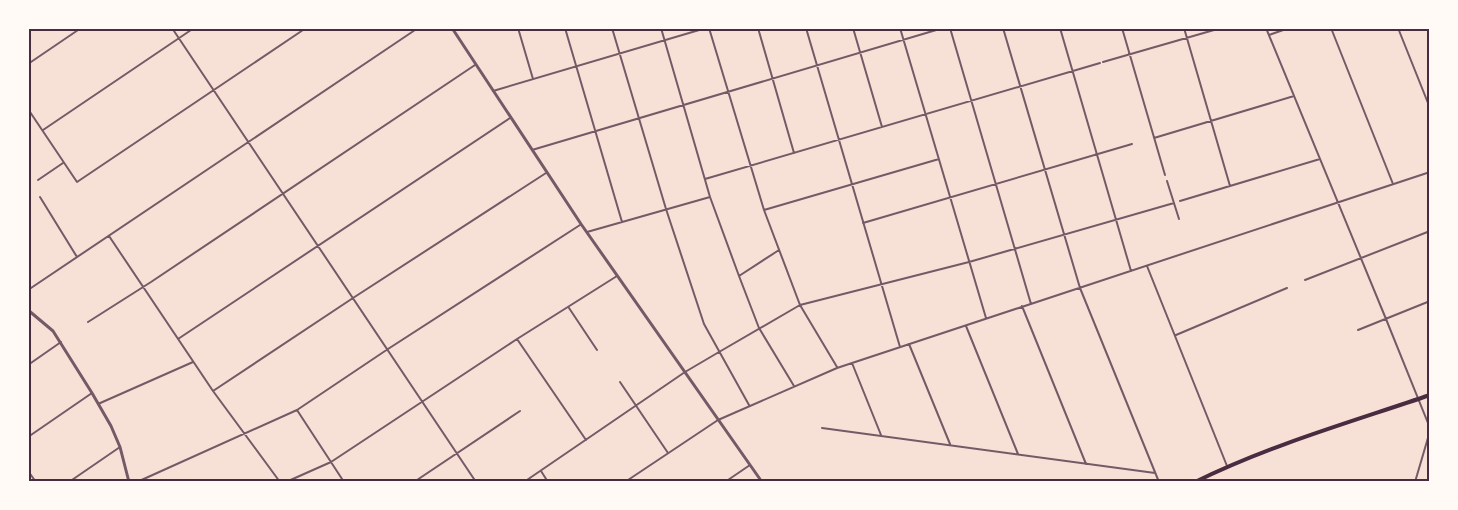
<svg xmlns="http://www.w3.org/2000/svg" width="1458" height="510" viewBox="0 0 1458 510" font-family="'IBM Plex Sans',sans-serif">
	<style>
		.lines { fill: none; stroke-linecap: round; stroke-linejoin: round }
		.minor { stroke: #755966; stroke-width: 2 }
		.tertiary { stroke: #755966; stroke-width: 3 }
		.secondary { stroke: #4a2c40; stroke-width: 4 }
		.neatline { fill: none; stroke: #4a2c40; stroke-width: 2 }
	</style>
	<rect width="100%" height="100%" fill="#f7e1d7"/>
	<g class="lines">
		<path class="minor" d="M 172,28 L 476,482
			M 518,28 L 533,79
			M 565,28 L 622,222
			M 612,28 L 666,209 L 704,324 L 749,405
			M 661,28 L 710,197 L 739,276 L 759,328 L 794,386
			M 709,28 L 764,210 L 800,305 L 837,367
			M 758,28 L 794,153
			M 806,28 L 900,347
			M 853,28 L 882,127
			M 900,28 L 986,318
			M 950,28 L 1031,304
			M 1003,28 L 1080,288 L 1159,482
			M 1060,28 L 1131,271
			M 1122,28 L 1165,175
			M 1184,28 L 1230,186
			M 1266,28 L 1386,319 L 1430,428
			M 1331,28 L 1393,184
			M 1398,28 L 1430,108
			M 1269,35 L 1289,28
			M 1103,62 L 1221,28
			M 28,64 L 81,28
			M 493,91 L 706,28
			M 28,109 L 77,182 L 306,28
			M 43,130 L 194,28
			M 1154,138 L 1294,96
			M 532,150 L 943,28
			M 705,179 L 1100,63
			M 38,180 L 63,163
			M 1167,181 L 1179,219
			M 40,197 L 77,257
			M 1180,201 L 1320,159
			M 764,210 L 939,159
			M 863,223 L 1132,144
			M 587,232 L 710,197
			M 109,236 L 213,391 L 280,482
			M 1147,266 L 1227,466
			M 739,276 L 779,250
			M 1305,280 L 1430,231
			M 28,290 L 418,28
			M 1022,306 L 1086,464
			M 569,308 L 597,350
			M 88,322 L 151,282 L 475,65
			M 966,326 L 1018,454
			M 1358,330 L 1430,301
			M 1176,335 L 1287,288
			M 178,339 L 510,118
			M 517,339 L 586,440
			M 909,344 L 950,444
			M 852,363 L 881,435
			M 28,365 L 61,342
			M 620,382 L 668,453
			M 213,391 L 353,298 L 546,173
			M 98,404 L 193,362
			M 297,410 L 344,482
			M 822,428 L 1155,473
			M 28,437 L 92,393
			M 28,471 L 36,482
			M 541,471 L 548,482
			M 69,482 L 120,447
			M 137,482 L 297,410 L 388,349 L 580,225
			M 286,482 L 331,462 L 517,339 L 617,276
			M 414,482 L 520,411
			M 524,482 L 685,372 L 719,352 L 800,305 L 969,262 L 1174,203
			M 625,482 L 718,420 L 837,368 L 1430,172
			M 725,482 L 750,465
			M 859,482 L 859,481
			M 1415,482 L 1430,431"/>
		<path class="tertiary" d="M 452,28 L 581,224 L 762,482
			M 28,310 L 53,331 L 92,393 L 111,426 L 120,447 L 129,482"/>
		<path class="secondary" d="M 1195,482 C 1270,445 1351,422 1430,395"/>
	</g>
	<rect width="1458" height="510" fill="none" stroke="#fffaf5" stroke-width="60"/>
	<rect x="30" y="30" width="1398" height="450" class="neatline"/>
</svg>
